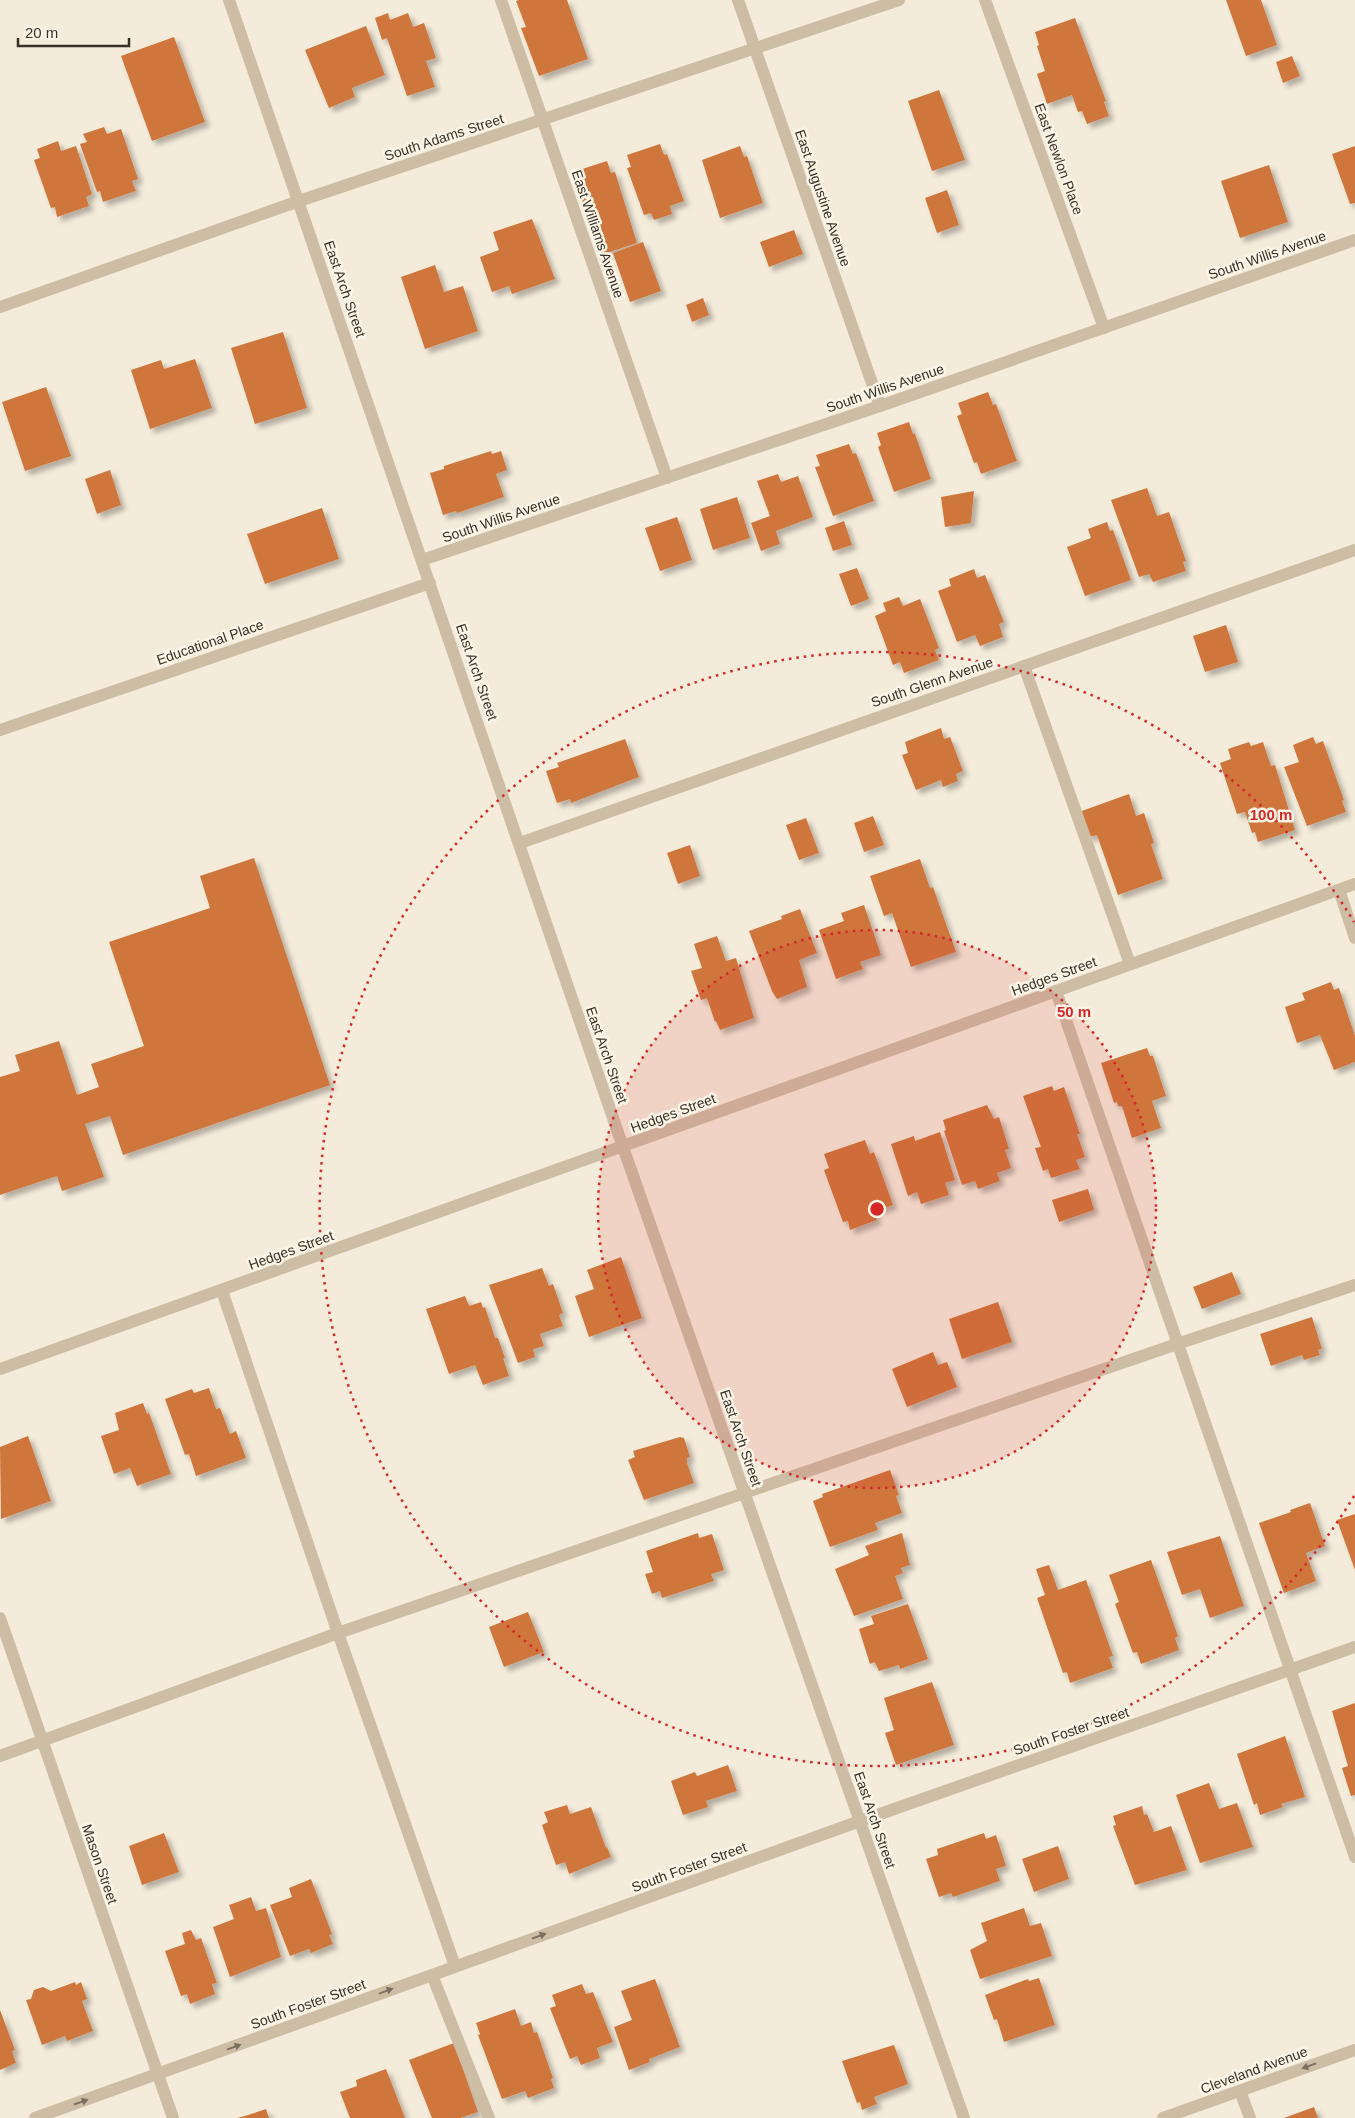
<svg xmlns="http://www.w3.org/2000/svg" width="1355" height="2118" viewBox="0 0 1355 2118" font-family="Helvetica,sans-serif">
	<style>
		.building { fill: #cf763d; filter: url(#shadow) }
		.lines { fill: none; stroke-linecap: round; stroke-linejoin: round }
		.service { stroke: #cdbda5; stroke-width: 12 }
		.minor { stroke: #cdbda5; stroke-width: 12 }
		.tertiary { stroke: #cdbda5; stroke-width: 12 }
		.oneway { fill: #7b6f60 }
		.ring { fill: none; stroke: #d62828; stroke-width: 2.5; stroke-dasharray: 2.5 5 }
		.labels { text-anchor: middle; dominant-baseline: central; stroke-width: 5; stroke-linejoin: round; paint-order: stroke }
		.street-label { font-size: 14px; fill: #382f27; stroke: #fbf5e7 }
		.centre { fill: #d62828; stroke: #fbf5e7; stroke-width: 2.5 }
		.ring-label { font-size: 15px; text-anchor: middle; font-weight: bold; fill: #d62828; stroke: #fbf5e7; stroke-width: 5; stroke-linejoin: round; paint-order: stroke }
	</style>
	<defs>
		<filter id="shadow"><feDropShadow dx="4.5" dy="4.5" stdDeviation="2.5" flood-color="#0004"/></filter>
	</defs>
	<rect width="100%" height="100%" fill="#f4ebda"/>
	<path class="building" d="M 519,0 L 567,0 L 588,59 L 539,76 L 521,28 L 526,27 L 516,1 Z
		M 1226,0 L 1261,0 L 1277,45 L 1246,56 Z
		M 388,13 L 390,20 L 408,13 L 413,27 L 424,23 L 436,58 L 426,61 L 435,87 L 407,96 L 387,38 L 382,40 L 375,18 Z
		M 1075,18 L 1106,101 L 1104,102 L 1109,116 L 1087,124 L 1082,111 L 1078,112 L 1072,95 L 1047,104 L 1037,74 L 1045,71 L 1037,46 L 1039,45 L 1035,32 Z
		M 366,26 L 385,75 L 352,88 L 355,97 L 329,108 L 305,50 Z
		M 174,37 L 205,122 L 152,141 L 121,56 Z
		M 1292,56 L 1300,76 L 1283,83 L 1276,62 Z
		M 939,90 L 965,160 L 932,171 L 908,101 Z
		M 104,127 L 107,134 L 121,129 L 138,179 L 132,181 L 136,191 L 103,202 L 100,191 L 97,192 L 80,144 L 87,142 L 83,134 Z
		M 58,141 L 61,151 L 76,146 L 92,194 L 86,197 L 89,206 L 57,217 L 55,207 L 51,208 L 34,160 L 40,158 L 37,149 Z
		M 660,144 L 664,155 L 667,154 L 684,201 L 670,206 L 672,214 L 654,220 L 651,213 L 644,215 L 627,168 L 631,167 L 627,155 Z
		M 740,146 L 744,157 L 747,156 L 763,203 L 720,218 L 702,160 Z
		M 1355,146 L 1355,203 L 1350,204 L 1332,154 Z
		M 607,161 L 611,173 L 615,172 L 637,243 L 600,255 L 573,172 Z
		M 1269,165 L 1288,222 L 1240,238 L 1221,181 Z
		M 947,190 L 959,225 L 937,233 L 925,198 Z
		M 532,219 L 555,279 L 512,294 L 509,286 L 492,292 L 480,257 L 499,250 L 493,232 Z
		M 794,230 L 803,254 L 769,267 L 760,242 Z
		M 643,242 L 661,291 L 630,302 L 613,253 Z
		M 435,265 L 444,292 L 463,286 L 478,331 L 425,349 L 401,277 Z
		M 703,298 L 709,315 L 692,322 L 686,305 Z
		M 283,332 L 307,408 L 255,424 L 231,348 Z
		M 195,359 L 212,408 L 150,429 L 131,370 L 161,360 L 164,369 Z
		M 46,387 L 71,456 L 25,471 L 2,402 Z
		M 988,392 L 993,405 L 996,404 L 1017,461 L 981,474 L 977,462 L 974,463 L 957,416 L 962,414 L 958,403 Z
		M 909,422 L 913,434 L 915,434 L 931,479 L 894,492 L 878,447 L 881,445 L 877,433 Z
		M 849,444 L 853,454 L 856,453 L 874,501 L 833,516 L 815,467 L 820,466 L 816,455 Z
		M 491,451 L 492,454 L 501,451 L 507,470 L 496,474 L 504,497 L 457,513 L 456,511 L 443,515 L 430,473 L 444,469 L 444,466 Z
		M 110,470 L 121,505 L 97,514 L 85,479 Z
		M 778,474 L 781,482 L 798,476 L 813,517 L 776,531 L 780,544 L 761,551 L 751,523 L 770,516 L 757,481 Z
		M 1147,488 L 1157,516 L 1169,512 L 1186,561 L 1183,562 L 1186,571 L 1153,582 L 1149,574 L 1139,577 L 1111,500 Z
		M 974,491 L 971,523 L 945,527 L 941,497 Z
		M 737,497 L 750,538 L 713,550 L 700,509 Z
		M 322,508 L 339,559 L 265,584 L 247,534 Z
		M 677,517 L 692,560 L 660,571 L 645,528 Z
		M 844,521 L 852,545 L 833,551 L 825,528 Z
		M 1107,522 L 1110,531 L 1113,530 L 1131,580 L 1085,596 L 1067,547 L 1091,538 L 1088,529 Z
		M 857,568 L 869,599 L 851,606 L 839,574 Z
		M 974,569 L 977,578 L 985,575 L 1004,622 L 999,624 L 1003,637 L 980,646 L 975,635 L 957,642 L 938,591 L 951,586 L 949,579 Z
		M 899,597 L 903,606 L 920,599 L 939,648 L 935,650 L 939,660 L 904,673 L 900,662 L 893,665 L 875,616 L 886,611 L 883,603 Z
		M 1226,625 L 1238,662 L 1205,672 L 1193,636 Z
		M 941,728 L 944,739 L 950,737 L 963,771 L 956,774 L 958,781 L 943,787 L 941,780 L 916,790 L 902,755 L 908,753 L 905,742 Z
		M 1313,737 L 1316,744 L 1323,741 L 1344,800 L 1342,801 L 1346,812 L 1307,826 L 1284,767 L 1299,762 L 1293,745 Z
		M 625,739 L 639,777 L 571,803 L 570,799 L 557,803 L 546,771 L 559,767 L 557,763 Z
		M 1249,742 L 1251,746 L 1263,742 L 1271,766 L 1275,765 L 1295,830 L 1258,842 L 1255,832 L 1252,833 L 1245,812 L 1237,814 L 1220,763 L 1231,759 L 1228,749 Z
		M 1129,794 L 1136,816 L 1144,813 L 1154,843 L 1151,844 L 1163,879 L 1118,895 L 1097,835 L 1088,837 L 1079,812 Z
		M 873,816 L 884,845 L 864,852 L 854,823 Z
		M 806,818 L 819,853 L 799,860 L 786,825 Z
		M 690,845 L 700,876 L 678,884 L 667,853 Z
		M 254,858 L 330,1085 L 123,1155 L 110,1116 L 85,1124 L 104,1177 L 62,1191 L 57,1176 L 0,1195 L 0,1077 L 20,1071 L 15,1055 L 59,1041 L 77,1095 L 99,1087 L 91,1064 L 144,1046 L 109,942 L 210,908 L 200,876 Z
		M 920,859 L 930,888 L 933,887 L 956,952 L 911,967 L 892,913 L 884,916 L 870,876 Z
		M 864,905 L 881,955 L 860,962 L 863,969 L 836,979 L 819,930 L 844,921 L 841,913 Z
		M 800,909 L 817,953 L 799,960 L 807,987 L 777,999 L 772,991 L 749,931 L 782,919 L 781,916 Z
		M 717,936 L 726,961 L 736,958 L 754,1018 L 720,1030 L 716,1021 L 715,1022 L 707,998 L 701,1000 L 691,971 L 702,968 L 694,944 Z
		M 1331,982 L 1334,990 L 1339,988 L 1355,1036 L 1355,1062 L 1334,1070 L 1320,1035 L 1297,1043 L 1285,1007 L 1305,1000 L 1302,993 Z
		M 1147,1048 L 1150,1056 L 1153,1056 L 1166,1096 L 1152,1101 L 1161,1128 L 1132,1138 L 1122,1106 L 1118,1106 L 1117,1102 L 1114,1103 L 1101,1063 Z
		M 1052,1086 L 1054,1091 L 1064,1087 L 1080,1134 L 1077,1134 L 1085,1157 L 1076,1160 L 1080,1169 L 1051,1178 L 1048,1169 L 1043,1171 L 1035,1148 L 1041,1147 L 1023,1096 Z
		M 987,1105 L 994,1119 L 999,1117 L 1009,1149 L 1005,1150 L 1011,1168 L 997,1173 L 1000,1181 L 978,1189 L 975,1181 L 962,1185 L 944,1131 L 946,1130 L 943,1120 Z
		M 940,1132 L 955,1180 L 945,1183 L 949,1195 L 921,1204 L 917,1192 L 908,1196 L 891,1144 L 914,1136 L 915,1141 Z
		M 865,1140 L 870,1154 L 874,1152 L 893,1205 L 874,1211 L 877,1220 L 850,1230 L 848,1221 L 843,1222 L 824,1170 L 829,1168 L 824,1154 Z
		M 1088,1189 L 1094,1210 L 1059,1222 L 1052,1200 Z
		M 621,1257 L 642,1318 L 589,1337 L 575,1296 L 594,1289 L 587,1270 Z
		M 542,1268 L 549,1286 L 553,1284 L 563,1313 L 559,1315 L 563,1326 L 540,1334 L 544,1346 L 533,1349 L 535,1357 L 518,1363 L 489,1285 Z
		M 1232,1272 L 1241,1294 L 1202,1309 L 1193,1287 Z
		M 465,1296 L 469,1306 L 481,1302 L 483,1308 L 485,1307 L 495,1338 L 498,1338 L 505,1358 L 503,1358 L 509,1376 L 483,1385 L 475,1365 L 449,1374 L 426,1309 Z
		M 998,1302 L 1012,1342 L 962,1359 L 949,1319 Z
		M 1312,1317 L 1322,1349 L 1318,1350 L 1320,1355 L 1304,1360 L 1302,1355 L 1271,1366 L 1260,1334 Z
		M 933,1352 L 938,1365 L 947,1362 L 957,1387 L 907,1407 L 892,1369 Z
		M 209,1388 L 216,1409 L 220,1408 L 230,1434 L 236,1431 L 246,1458 L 196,1476 L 189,1454 L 185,1455 L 165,1399 L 192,1389 L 194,1393 Z
		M 143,1403 L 147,1414 L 149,1413 L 171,1474 L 137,1486 L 130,1468 L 114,1474 L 101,1436 L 119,1430 L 115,1413 Z
		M 28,1436 L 51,1501 L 1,1519 L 0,1447 Z
		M 680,1437 L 684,1438 L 690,1457 L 687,1458 L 687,1463 L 694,1483 L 644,1500 L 628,1460 L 635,1457 L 633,1451 Z
		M 890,1470 L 899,1495 L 896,1496 L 902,1513 L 875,1523 L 878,1530 L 830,1547 L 813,1501 L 823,1497 L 822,1494 Z
		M 1310,1503 L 1325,1546 L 1306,1553 L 1316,1581 L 1284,1593 L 1259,1523 L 1291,1512 L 1290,1510 Z
		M 1355,1514 L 1355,1570 L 1337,1520 Z
		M 698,1533 L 699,1538 L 712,1534 L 724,1570 L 711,1574 L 714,1581 L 662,1598 L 660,1591 L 652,1594 L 645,1574 L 653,1572 L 646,1551 Z
		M 902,1533 L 910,1565 L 901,1568 L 903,1573 L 895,1576 L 903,1599 L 854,1616 L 835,1569 L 869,1555 L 865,1546 Z
		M 1220,1536 L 1244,1606 L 1210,1618 L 1200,1589 L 1182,1595 L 1167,1552 Z
		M 1151,1560 L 1178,1636 L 1175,1638 L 1179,1650 L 1141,1664 L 1137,1652 L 1133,1653 L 1115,1604 L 1119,1602 L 1109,1575 Z
		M 1049,1565 L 1058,1590 L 1086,1580 L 1113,1656 L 1109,1657 L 1113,1668 L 1070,1683 L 1067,1672 L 1063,1673 L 1037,1598 L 1045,1595 L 1036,1569 Z
		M 908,1604 L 928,1659 L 900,1669 L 899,1665 L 879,1671 L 875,1662 L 870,1664 L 859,1629 L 874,1624 L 871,1616 Z
		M 528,1612 L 544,1652 L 504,1667 L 489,1627 Z
		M 932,1682 L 954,1745 L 896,1765 L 885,1733 L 894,1730 L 884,1698 Z
		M 1355,1703 L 1355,1795 L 1351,1796 L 1342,1768 L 1348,1766 L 1332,1711 Z
		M 1285,1736 L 1305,1797 L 1281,1804 L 1283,1807 L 1260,1815 L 1257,1803 L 1254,1805 L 1237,1754 Z
		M 728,1765 L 737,1791 L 706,1801 L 708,1807 L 683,1815 L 671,1781 L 695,1772 L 697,1776 Z
		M 1209,1783 L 1219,1809 L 1237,1803 L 1253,1847 L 1200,1863 L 1176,1795 Z
		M 567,1805 L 570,1814 L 591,1807 L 606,1848 L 607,1847 L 611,1857 L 569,1874 L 565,1862 L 556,1865 L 542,1825 L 548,1822 L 544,1812 Z
		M 1142,1806 L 1144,1815 L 1147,1814 L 1154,1832 L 1171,1826 L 1187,1870 L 1135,1885 L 1113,1826 L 1116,1825 L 1113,1816 Z
		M 164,1833 L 179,1872 L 142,1885 L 129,1846 Z
		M 984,1833 L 986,1839 L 996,1835 L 1006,1866 L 996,1869 L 1000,1881 L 953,1897 L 951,1893 L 939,1897 L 926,1859 L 938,1855 L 937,1849 Z
		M 1058,1846 L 1069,1879 L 1034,1892 L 1022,1859 Z
		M 311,1879 L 332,1934 L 329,1935 L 333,1944 L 311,1953 L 309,1949 L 290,1956 L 270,1905 L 292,1897 L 289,1888 Z
		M 251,1897 L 256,1911 L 266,1908 L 281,1957 L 230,1977 L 213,1927 L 234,1919 L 229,1905 Z
		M 1024,1908 L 1030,1926 L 1041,1923 L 1052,1956 L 980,1979 L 970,1950 L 987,1941 L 981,1923 Z
		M 191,1930 L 196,1940 L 201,1938 L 217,1983 L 212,1984 L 215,1994 L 190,2004 L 187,1994 L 181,1996 L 165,1951 L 185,1944 L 182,1933 Z
		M 1039,1978 L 1055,2025 L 1004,2042 L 997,2019 L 994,2020 L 985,1995 L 1028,1979 L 1029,1981 Z
		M 655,1979 L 680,2047 L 649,2059 L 650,2062 L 629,2070 L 614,2027 L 632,2020 L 621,1991 Z
		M 75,1982 L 76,1985 L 81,1982 L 87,1999 L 82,2001 L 93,2031 L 67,2041 L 65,2036 L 42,2045 L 26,2000 L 31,1999 L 34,1990 L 43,1987 L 51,1991 Z
		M 582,1984 L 586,1994 L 593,1992 L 613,2042 L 597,2048 L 600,2058 L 581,2065 L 577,2056 L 570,2059 L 550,2008 L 556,2006 L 552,1995 Z
		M 515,2009 L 521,2026 L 531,2022 L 534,2033 L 537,2032 L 553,2078 L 551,2079 L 554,2088 L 528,2098 L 525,2091 L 502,2099 L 478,2035 L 480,2034 L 476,2023 Z
		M 0,2010 L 15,2050 L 12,2051 L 16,2063 L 0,2070 Z
		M 454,2043 L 478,2112 L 460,2118 L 432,2118 L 409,2060 Z
		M 894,2045 L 908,2084 L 874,2097 L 877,2104 L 862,2110 L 860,2102 L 857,2103 L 842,2061 Z
		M 386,2069 L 405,2118 L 350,2118 L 340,2092 L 357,2086 L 356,2080 Z
		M 1314,2107 L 1318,2118 L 1284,2118 Z
		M 266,2109 L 269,2118 L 237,2118 L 245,2116 Z"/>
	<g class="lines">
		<path class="service" d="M 501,0 L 667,478
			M 738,0 L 880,406
			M 985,0 L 1104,328
			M 422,560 L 880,406 L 1355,240
			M 1024,666 L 1130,964
			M 520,843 L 1355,550
			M 1339,890 L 1355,938
			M 1056,991 L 1355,1857
			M 222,1291 L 338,1633 L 455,1966
			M 0,1618 L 173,2118
			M 0,1756 L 338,1633 L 1177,1344 L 1355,1285
			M 432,1975 L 489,2118
			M 1240,2091 L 1250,2118"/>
		<path class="minor" d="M 229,0 L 623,1147 L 964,2118
			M 0,307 L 299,201 L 899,0
			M 0,730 L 430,583
			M 35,2118 L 860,1821 L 1355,1647
			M 1163,2118 L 1355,2050"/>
		<path class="tertiary" d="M 0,1369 L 1355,884"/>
	</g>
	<defs><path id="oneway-solid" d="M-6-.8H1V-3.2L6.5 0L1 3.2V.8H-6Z" transform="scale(1.25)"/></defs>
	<g class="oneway">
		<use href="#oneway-solid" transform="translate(539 1936) rotate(-20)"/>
		<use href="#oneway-solid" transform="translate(386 1991) rotate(-20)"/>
		<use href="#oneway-solid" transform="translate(234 2047) rotate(-20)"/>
		<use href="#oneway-solid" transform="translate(1309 2066) rotate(160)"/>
		<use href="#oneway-solid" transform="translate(81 2102) rotate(-19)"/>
	</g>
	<circle cx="877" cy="1209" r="279" fill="#d62828" fill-opacity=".12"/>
	<g class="ring">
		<circle cx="877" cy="1209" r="279"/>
		<path d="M1354 1496A557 557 0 1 1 1354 922"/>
	</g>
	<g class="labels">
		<g class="street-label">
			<text transform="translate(444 137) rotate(-18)">South Adams Street</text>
			<text transform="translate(1059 159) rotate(70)">East Newlon Place</text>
			<text transform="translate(823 198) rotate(71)">East Augustine Avenue</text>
			<text transform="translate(598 234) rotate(71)">East Williams Avenue</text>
			<text transform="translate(1267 255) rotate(-19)">South Willis Avenue</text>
			<text transform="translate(345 289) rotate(71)">East Arch Street</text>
			<text transform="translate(885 388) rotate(-19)">South Willis Avenue</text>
			<text transform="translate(501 518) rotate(-19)">South Willis Avenue</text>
			<text transform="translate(210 642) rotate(-19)">Educational Place</text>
			<text transform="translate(477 672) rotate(71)">East Arch Street</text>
			<text transform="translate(932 682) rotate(-19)">South Glenn Avenue</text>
			<text transform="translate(1054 976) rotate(-20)">Hedges Street</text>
			<text transform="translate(607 1055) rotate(71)">East Arch Street</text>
			<text transform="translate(673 1113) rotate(-20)">Hedges Street</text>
			<text transform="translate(291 1250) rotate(-20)">Hedges Street</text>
			<text transform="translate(741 1438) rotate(71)">East Arch Street</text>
			<text transform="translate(1071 1731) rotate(-19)">South Foster Street</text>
			<text transform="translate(875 1820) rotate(71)">East Arch Street</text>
			<text transform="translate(100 1864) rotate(71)">Mason Street</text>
			<text transform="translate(689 1867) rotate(-20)">South Foster Street</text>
			<text transform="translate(308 2004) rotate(-20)">South Foster Street</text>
			<text transform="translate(1254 2070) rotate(-20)">Cleveland Avenue</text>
		</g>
	</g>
	<circle cx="877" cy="1209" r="8" class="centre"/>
	<g class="ring-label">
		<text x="1271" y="820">100 m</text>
		<text x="1074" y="1017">50 m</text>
	</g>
	<path d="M18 38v8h111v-8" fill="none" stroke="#382f27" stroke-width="2.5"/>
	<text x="25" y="38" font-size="15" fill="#382f27" stroke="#fbf5e7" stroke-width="4" paint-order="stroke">20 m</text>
</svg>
